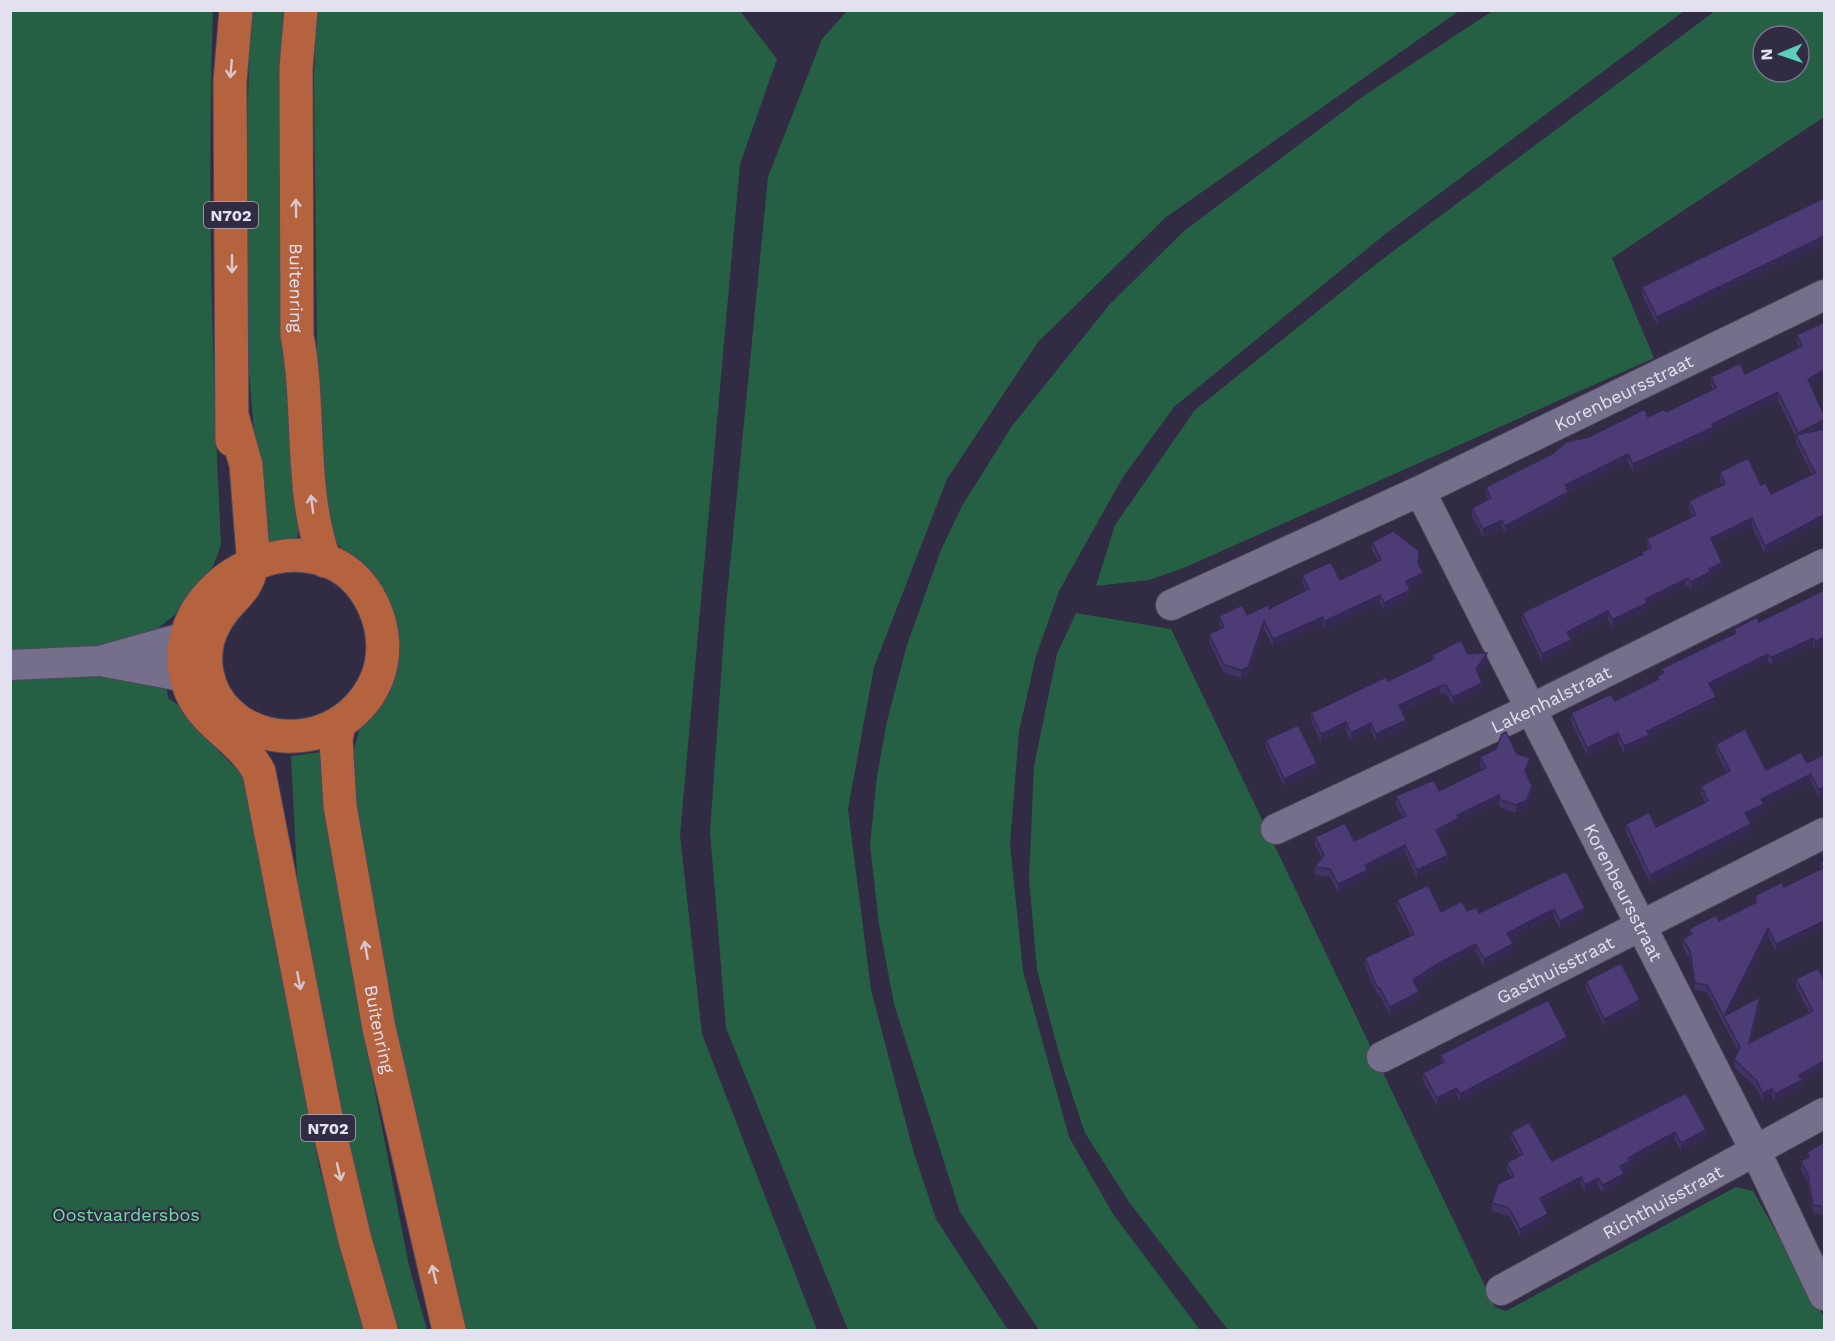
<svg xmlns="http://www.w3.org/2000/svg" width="1835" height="1341" viewBox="0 0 1835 1341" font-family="'Work Sans',sans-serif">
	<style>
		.green { fill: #266044; fill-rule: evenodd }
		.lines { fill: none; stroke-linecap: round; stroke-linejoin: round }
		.minor-casing { stroke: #4e485d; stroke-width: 32 }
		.trunk-casing { stroke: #4e485d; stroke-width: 35 }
		.minor { stroke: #766f8b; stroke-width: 30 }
		.trunk { stroke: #b5623f; stroke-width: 33 }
		.wall { fill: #423365 }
		.shaded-wall { fill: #362953 }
		.building { fill: #4d3b76; stroke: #362953; stroke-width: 1.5 }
		.oneway { stroke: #dac7cd }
		.labels { text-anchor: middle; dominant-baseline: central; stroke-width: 4.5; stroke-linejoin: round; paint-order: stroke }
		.shield { fill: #312b43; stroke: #aeaabc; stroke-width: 1.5 }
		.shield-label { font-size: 16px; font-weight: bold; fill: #e3e0f0 }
		.street-label { font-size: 18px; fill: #e3e0f0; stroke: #312b43 }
		.park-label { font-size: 18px; fill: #6fdba5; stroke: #312b43 }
	</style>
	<rect width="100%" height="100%" fill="#312b43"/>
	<path class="green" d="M 1494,10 L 1684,11 L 1384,235 L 1174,407 L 1123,477 L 1059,591 L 1036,656 L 1019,731 L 1010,844 L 1023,971 L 1069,1137 L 1113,1214 L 1200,1330 L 1039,1330 L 960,1212 L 894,1004 L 879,924 L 870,845 L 877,776 L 887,721 L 907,645 L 941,550 L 962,506 L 1012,426 L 1110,304 L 1184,231 L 1365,95 Z
		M 10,11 L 213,11 C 207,188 212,366 221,544 C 212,578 187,608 159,627 L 168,698 L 182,708 L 199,731 L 245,778 L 263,884 L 319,1167 L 365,1330 L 11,1330 Z
		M 250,11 L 283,11 L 280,98 L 297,426 L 298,537 L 264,544 L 246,340 L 245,245 Z
		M 317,11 L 740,11 L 777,59 L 740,164 L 680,835 L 702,1034 L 817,1330 L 462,1330 L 387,1031 L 349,766 L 393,614 L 382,589 L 349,558 L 329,533 L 318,456 L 314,75 Z
		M 847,11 L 1459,11 L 1165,218 L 1038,342 L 947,479 L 874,667 L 848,809 L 871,990 L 913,1150 L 936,1219 L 1008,1330 L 848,1330 L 726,1028 L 710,831 L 726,606 L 768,177 L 822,39 Z
		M 1715,11 L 1824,11 L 1824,117 L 1612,258 L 1654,358 L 1186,567 L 1149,580 L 1096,586 L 1115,525 L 1195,410 L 1380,261 ZM 1763,36 L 1799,36 L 1799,72 L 1763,72 Z
		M 1076,613 L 1171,629 L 1495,1307 L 1506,1311 L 1736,1187 L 1753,1191 L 1824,1317 L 1824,1330 L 1228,1330 L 1129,1202 L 1085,1133 L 1061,1061 L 1037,970 L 1029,879 L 1034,766 L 1057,654 Z
		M 321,752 L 351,909 L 365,1041 L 409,1266 L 427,1330 L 395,1330 L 331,1076 L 298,895 L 291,756 Z"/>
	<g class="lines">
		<defs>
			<g id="minor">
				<path id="s1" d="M 1420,491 L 1755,1150 L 1824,1295"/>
				<path id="s2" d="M 1171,605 L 1420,491 L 1824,295"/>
				<path d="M 106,662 L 186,677"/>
				<path d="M 10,665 L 100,661 L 186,637"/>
				<path id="s3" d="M 1276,829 L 1531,709 L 1824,564"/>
				<path id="s4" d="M 1382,1057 L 1824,833"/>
				<path id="s5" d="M 1501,1290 L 1824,1113"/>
			</g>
			<g id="trunk">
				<path id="s6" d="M 301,10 L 296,68 L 297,335 C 311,408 299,492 325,561"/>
				<path d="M 233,419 L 246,465 L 253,554 C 250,596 232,592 215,623 C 198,653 205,692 230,714 C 250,733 280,739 306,735 C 338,730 365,708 377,678 C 386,655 384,629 374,607 C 326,498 150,579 190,689 C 204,726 240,736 259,772 L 325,1112 L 354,1236 L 381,1330"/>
				<path d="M 232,440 L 230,81 L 236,10"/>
				<path id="s7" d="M 339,724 L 336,739 L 340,806 L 379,1028 L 449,1330"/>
			</g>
		</defs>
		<use href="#minor" class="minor-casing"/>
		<use href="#trunk" class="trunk-casing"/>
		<use href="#minor" class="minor"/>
		<use href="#trunk" class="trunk"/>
	</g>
	<path class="wall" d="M 1824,198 L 1824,244 L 1657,325 L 1642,295 L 1642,287 Z
		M 1824,322 L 1811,386 L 1824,415 L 1824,428 L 1821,430 L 1824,522 L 1765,554 L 1752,526 L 1714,544 L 1722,570 L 1710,576 L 1710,580 L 1691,590 L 1689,586 L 1686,587 L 1647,606 L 1647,611 L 1612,628 L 1608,619 L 1570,638 L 1571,648 L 1542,662 L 1522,620 L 1522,613 L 1642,554 L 1642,552 L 1648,549 L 1647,547 L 1647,539 L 1693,517 L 1689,509 L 1689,501 L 1722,485 L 1720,480 L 1720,472 L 1761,485 L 1771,494 L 1812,475 L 1796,443 L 1796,438 L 1778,400 L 1714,431 L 1714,435 L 1633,472 L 1628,462 L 1568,492 L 1568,500 L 1505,533 L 1502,528 L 1483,537 L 1472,516 L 1472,508 L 1488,500 L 1486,494 L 1486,487 L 1589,437 L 1648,417 L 1666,412 L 1713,390 L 1711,385 L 1711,377 L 1745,374 L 1799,348 L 1797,343 L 1797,335 Z
		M 1372,542 L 1418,563 L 1423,581 L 1409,588 L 1410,598 L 1384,611 L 1380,603 L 1325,629 L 1323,625 L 1273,647 L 1264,629 L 1248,675 L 1241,678 L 1224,673 L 1209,642 L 1209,634 L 1221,628 L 1219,624 L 1219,616 L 1247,615 L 1270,608 L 1306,591 L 1302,583 L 1302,575 L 1340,580 L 1378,561 L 1372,550 Z
		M 1824,590 L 1815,650 L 1813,646 L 1772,665 L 1768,662 L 1712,689 L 1716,705 L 1649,738 L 1649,742 L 1624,754 L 1618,741 L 1587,756 L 1571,721 L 1571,713 L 1615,701 L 1657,680 L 1657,676 L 1661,675 L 1661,669 L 1734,634 L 1734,629 L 1759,622 Z
		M 1468,654 L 1487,661 L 1478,674 L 1482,691 L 1453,705 L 1446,693 L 1440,694 L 1402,712 L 1406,728 L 1376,742 L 1371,731 L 1351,741 L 1346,730 L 1321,742 L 1311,721 L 1311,713 L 1388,681 L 1432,660 L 1432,655 Z
		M 1266,740 L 1317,771 L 1284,787 L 1266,748 Z
		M 1716,744 L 1766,770 L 1807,763 L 1824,754 L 1824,794 L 1819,797 L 1811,782 L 1764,805 L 1764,812 L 1749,820 L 1751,832 L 1650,883 L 1626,832 L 1626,824 L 1656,827 L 1705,803 L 1701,794 L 1701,786 L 1727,773 L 1716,752 Z
		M 1517,754 L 1530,766 L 1527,774 L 1532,794 L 1527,808 L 1516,813 L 1501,808 L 1499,803 L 1459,822 L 1459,826 L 1439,836 L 1448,863 L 1417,878 L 1405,853 L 1368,871 L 1368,878 L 1338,892 L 1330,877 L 1315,875 L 1315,867 L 1322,858 L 1315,845 L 1315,837 L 1354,841 L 1403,818 L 1396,804 L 1396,796 L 1439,791 L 1482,769 L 1480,765 L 1480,757 Z
		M 1824,860 L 1824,928 L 1776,952 L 1768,936 L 1729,1013 L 1760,1005 L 1751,1042 L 1809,1012 L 1796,987 L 1796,979 L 1824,980 L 1824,1069 L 1802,1082 L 1802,1088 L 1775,1102 L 1772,1097 L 1763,1101 L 1756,1088 L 1734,1067 L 1734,1059 L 1738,1051 L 1707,992 L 1695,990 L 1690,959 L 1683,947 L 1683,939 L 1689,936 L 1689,929 L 1719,921 L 1755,903 L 1755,896 L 1784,887 L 1820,870 L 1820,863 Z
		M 1566,871 L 1585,916 L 1560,929 L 1554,917 L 1510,939 L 1513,952 L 1484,967 L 1476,952 L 1437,972 L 1416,985 L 1419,1000 L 1390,1015 L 1380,996 L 1377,994 L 1365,966 L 1365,958 L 1411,935 L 1397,908 L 1397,900 L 1441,912 L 1467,911 L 1479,913 Z
		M 1586,981 L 1640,1008 L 1604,1027 L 1586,989 Z
		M 1567,1045 L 1460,1102 L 1457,1096 L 1437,1106 L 1423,1081 L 1423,1073 L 1441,1064 L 1440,1055 Z
		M 1686,1093 L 1706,1138 L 1681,1151 L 1675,1140 L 1630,1165 L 1630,1169 L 1623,1173 L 1624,1182 L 1603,1193 L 1598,1186 L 1585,1192 L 1581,1185 L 1543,1204 L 1548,1222 L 1520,1237 L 1509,1216 L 1492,1211 L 1492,1203 L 1511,1177 L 1507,1170 L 1507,1163 L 1520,1156 L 1511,1139 L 1511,1132 L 1552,1161 Z
		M 1824,1142 L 1824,1215 L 1813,1213 L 1808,1183 L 1801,1169 L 1801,1161 L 1807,1158 L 1807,1152 Z"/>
	<path class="shaded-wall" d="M 1824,236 L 1824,244 L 1657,325 L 1657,317 Z
		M 1824,370 L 1824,378 L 1808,387 L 1808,379 Z
		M 1778,392 L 1778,400 L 1714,431 L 1714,435 L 1633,472 L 1633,464 Z
		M 1824,420 L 1824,428 L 1799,441 L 1798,438 L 1798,433 Z
		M 1628,454 L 1628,462 L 1565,493 L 1565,485 Z
		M 1568,492 L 1568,500 L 1505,533 L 1505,526 Z
		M 1824,515 L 1824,522 L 1765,554 L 1765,546 Z
		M 1752,518 L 1752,526 L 1711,545 L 1711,538 Z
		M 1502,520 L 1502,528 L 1483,537 L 1483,529 Z
		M 1722,563 L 1722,570 L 1710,576 L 1710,580 L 1691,590 L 1691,582 L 1709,569 Z
		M 1423,573 L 1423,581 L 1406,589 L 1406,581 Z
		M 1686,579 L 1686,587 L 1647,606 L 1647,611 L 1612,628 L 1612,620 L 1645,599 Z
		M 1410,590 L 1410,598 L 1384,611 L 1384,603 Z
		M 1380,595 L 1380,603 L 1325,629 L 1325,621 Z
		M 1608,611 L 1608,619 L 1567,639 L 1567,632 Z
		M 1323,617 L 1323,625 L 1273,647 L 1273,639 Z
		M 1264,621 L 1264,629 L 1248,675 L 1241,678 L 1241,670 Z
		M 1824,637 L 1824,645 L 1815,650 L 1815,642 Z
		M 1813,638 L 1813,646 L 1772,665 L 1772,657 Z
		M 1571,640 L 1571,648 L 1542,662 L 1542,654 Z
		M 1487,653 L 1487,661 L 1476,677 L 1476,669 Z
		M 1768,654 L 1768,662 L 1709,691 L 1709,683 Z
		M 1482,683 L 1482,691 L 1453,705 L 1453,697 Z
		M 1440,686 L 1440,694 L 1399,713 L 1399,705 Z
		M 1716,697 L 1716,705 L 1649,738 L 1649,742 L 1624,754 L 1624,746 L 1647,731 Z
		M 1406,720 L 1406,728 L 1376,742 L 1376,734 Z
		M 1346,722 L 1346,730 L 1321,742 L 1321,734 Z
		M 1371,723 L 1371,731 L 1351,741 L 1351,733 Z
		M 1618,733 L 1618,741 L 1587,756 L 1587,748 Z
		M 1530,758 L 1530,766 L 1525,779 L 1525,771 Z
		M 1317,763 L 1317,771 L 1284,787 L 1284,779 Z
		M 1811,774 L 1811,782 L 1764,805 L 1764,812 L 1745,821 L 1745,813 L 1761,799 Z
		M 1532,786 L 1532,794 L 1527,808 L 1516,813 L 1516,805 Z
		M 1824,787 L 1824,794 L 1819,797 L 1819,790 Z
		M 1499,795 L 1499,803 L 1459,822 L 1459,826 L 1436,838 L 1436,830 L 1457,815 Z
		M 1751,824 L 1751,832 L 1650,883 L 1650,875 Z
		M 1405,845 L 1405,853 L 1368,871 L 1368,878 L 1338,892 L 1338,884 L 1365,865 Z
		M 1448,855 L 1448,863 L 1417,878 L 1417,870 Z
		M 1585,908 L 1585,916 L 1560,929 L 1560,921 Z
		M 1554,909 L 1554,917 L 1507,940 L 1507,933 Z
		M 1824,921 L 1824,928 L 1776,952 L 1776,944 Z
		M 1768,928 L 1768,936 L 1726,1020 L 1724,1016 Z
		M 1476,944 L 1476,952 L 1437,972 L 1413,987 L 1413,980 L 1437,964 Z
		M 1513,944 L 1513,952 L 1484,967 L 1484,959 Z
		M 1419,992 L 1419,1000 L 1390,1015 L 1390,1007 Z
		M 1760,997 L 1760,1005 L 1749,1051 L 1749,1043 Z
		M 1640,1000 L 1640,1008 L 1604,1027 L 1604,1019 Z
		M 1567,1037 L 1567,1045 L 1460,1102 L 1460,1094 Z
		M 1824,1061 L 1824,1069 L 1802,1082 L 1802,1088 L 1775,1102 L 1775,1094 L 1799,1075 Z
		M 1457,1088 L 1457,1096 L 1437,1106 L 1437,1098 Z
		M 1772,1089 L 1772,1097 L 1763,1101 L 1763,1093 Z
		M 1706,1130 L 1706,1138 L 1681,1151 L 1681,1143 Z
		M 1675,1132 L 1675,1140 L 1630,1165 L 1630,1169 L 1620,1174 L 1620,1166 L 1628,1158 Z
		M 1624,1174 L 1624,1182 L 1603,1193 L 1603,1185 Z
		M 1581,1177 L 1581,1185 L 1540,1206 L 1540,1198 Z
		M 1598,1178 L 1598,1186 L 1585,1192 L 1585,1185 Z
		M 1548,1214 L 1548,1222 L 1520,1237 L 1520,1229 Z"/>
	<path class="building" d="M 1824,198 L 1824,236 L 1657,317 L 1642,287 Z
		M 1824,322 L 1824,370 L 1808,379 L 1824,415 L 1824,420 L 1798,433 L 1778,392 L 1712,424 L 1714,427 L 1633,464 L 1628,454 L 1565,485 L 1568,492 L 1505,526 L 1502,520 L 1483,529 L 1472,508 L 1491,498 L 1486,487 L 1552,454 L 1566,442 L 1589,437 L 1645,409 L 1648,417 L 1665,409 L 1666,412 L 1716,388 L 1711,377 L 1740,363 L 1745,374 L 1802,346 L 1797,335 Z
		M 1824,429 L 1824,515 L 1765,546 L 1752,518 L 1711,538 L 1722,563 L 1709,569 L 1710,572 L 1691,582 L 1689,579 L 1686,579 L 1645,599 L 1647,603 L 1612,620 L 1608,611 L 1567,632 L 1571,640 L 1542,654 L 1522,613 L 1643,554 L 1642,552 L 1651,548 L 1647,539 L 1696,515 L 1689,501 L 1725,484 L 1720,472 L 1748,458 L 1761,485 L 1766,483 L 1771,494 L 1815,473 L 1796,435 Z
		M 1393,531 L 1419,551 L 1418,562 L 1423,573 L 1406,581 L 1410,590 L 1384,603 L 1380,595 L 1325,621 L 1323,617 L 1273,639 L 1264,621 L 1248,667 L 1241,670 L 1224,665 L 1209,634 L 1224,627 L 1219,616 L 1242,605 L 1247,615 L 1270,604 L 1269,609 L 1309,589 L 1302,575 L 1331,562 L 1340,580 L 1381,560 L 1372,542 Z
		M 1824,590 L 1824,637 L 1815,642 L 1813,638 L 1772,657 L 1768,654 L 1709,683 L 1716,697 L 1647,731 L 1649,735 L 1624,746 L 1618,733 L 1587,748 L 1571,713 L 1611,694 L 1615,701 L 1659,679 L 1657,676 L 1664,673 L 1661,669 L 1736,633 L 1734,629 L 1757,617 L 1759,622 Z
		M 1461,640 L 1468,654 L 1487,653 L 1476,669 L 1482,683 L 1453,697 L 1446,685 L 1440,686 L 1399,705 L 1406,720 L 1376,734 L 1371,723 L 1351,733 L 1346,722 L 1321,734 L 1311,713 L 1386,677 L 1388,681 L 1434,659 L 1432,655 Z
		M 1298,725 L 1317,763 L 1284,779 L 1266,740 Z
		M 1745,729 L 1766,770 L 1801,752 L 1807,763 L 1824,754 L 1824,787 L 1819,790 L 1811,774 L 1761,799 L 1764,804 L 1745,813 L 1751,824 L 1650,875 L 1626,824 L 1649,812 L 1656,827 L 1708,801 L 1701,786 L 1730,771 L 1716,744 Z
		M 1506,732 L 1517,754 L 1530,758 L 1525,771 L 1532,786 L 1527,800 L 1516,805 L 1501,800 L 1499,795 L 1457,815 L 1459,818 L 1436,830 L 1448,855 L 1417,870 L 1405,845 L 1365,865 L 1368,870 L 1338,884 L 1330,869 L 1315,867 L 1324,855 L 1315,837 L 1345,823 L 1354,841 L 1406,816 L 1396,796 L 1434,780 L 1439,791 L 1486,768 L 1480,757 L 1496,749 L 1502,734 Z
		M 1824,860 L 1824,921 L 1776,944 L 1768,928 L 1724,1016 L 1760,997 L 1749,1043 L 1813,1011 L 1796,979 L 1818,968 L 1824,980 L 1824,1061 L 1799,1075 L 1802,1080 L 1775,1094 L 1772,1089 L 1763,1093 L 1756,1080 L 1734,1059 L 1740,1047 L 1707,985 L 1695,983 L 1690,951 L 1683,939 L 1692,934 L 1689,929 L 1716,915 L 1719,921 L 1757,902 L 1755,896 L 1782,882 L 1784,887 L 1823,868 L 1820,863 Z
		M 1566,871 L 1585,908 L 1560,921 L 1554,909 L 1507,933 L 1513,944 L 1484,959 L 1476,944 L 1437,964 L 1413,980 L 1419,992 L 1390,1007 L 1380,988 L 1377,987 L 1365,958 L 1414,934 L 1397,900 L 1428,885 L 1441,912 L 1462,901 L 1467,911 L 1476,907 L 1479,913 Z
		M 1621,963 L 1640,1000 L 1604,1019 L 1586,981 Z
		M 1548,1000 L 1567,1037 L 1460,1094 L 1457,1088 L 1437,1098 L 1423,1073 L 1444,1062 L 1440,1055 Z
		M 1686,1093 L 1706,1130 L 1681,1143 L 1675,1132 L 1628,1158 L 1630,1161 L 1620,1166 L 1624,1174 L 1603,1185 L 1598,1178 L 1585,1185 L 1581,1177 L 1540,1198 L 1548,1214 L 1520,1229 L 1509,1208 L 1492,1203 L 1498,1184 L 1514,1176 L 1507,1163 L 1523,1154 L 1511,1132 L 1529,1122 L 1552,1161 Z
		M 1824,1142 L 1824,1207 L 1813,1205 L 1808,1175 L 1801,1161 L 1809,1157 L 1807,1152 Z"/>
	<defs><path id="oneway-shaft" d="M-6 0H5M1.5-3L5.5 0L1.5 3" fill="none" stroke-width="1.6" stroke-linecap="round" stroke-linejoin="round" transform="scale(1.5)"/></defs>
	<g class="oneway">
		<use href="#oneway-shaft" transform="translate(231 69) rotate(95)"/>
		<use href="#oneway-shaft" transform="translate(296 208) rotate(-91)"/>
		<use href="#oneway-shaft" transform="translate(232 264) rotate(90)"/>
		<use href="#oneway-shaft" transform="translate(312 504) rotate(-97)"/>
		<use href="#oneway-shaft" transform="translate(366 950) rotate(-100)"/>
		<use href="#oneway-shaft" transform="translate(299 981) rotate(79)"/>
		<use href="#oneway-shaft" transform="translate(339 1172) rotate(77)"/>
		<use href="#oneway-shaft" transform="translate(434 1274) rotate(-103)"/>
	</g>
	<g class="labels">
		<g class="shield">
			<rect x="204" y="202" width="54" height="26" rx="4.5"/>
			<rect x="301" y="1115" width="54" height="26" rx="4.5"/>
		</g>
		<g class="shield-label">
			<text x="231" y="215">N702</text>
			<text x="328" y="1128">N702</text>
		</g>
		<g class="street-label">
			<text stroke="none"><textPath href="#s6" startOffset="278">Buitenring</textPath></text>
			<text stroke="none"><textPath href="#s2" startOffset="500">Korenbeursstraat</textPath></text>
			<text stroke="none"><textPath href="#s3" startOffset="304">Lakenhalstraat</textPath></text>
			<text stroke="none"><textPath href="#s1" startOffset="450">Korenbeursstraat</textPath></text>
			<text stroke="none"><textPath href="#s4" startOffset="194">Gasthuisstraat</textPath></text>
			<text stroke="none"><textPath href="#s7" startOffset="309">Buitenring</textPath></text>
			<text stroke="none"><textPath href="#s5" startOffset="184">Richthuisstraat</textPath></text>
		</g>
		<g class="park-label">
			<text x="126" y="1214">Oostvaardersbos</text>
		</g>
	</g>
	<rect width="1835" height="1341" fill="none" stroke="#e3e0f0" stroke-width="24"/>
	<g transform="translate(1781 54) rotate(268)"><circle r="28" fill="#312b43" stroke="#787388" stroke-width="1.5"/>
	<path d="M0-4.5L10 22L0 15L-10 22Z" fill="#5bcebc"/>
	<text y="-9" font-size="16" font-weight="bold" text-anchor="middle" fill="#e3e0f0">N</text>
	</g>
</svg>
